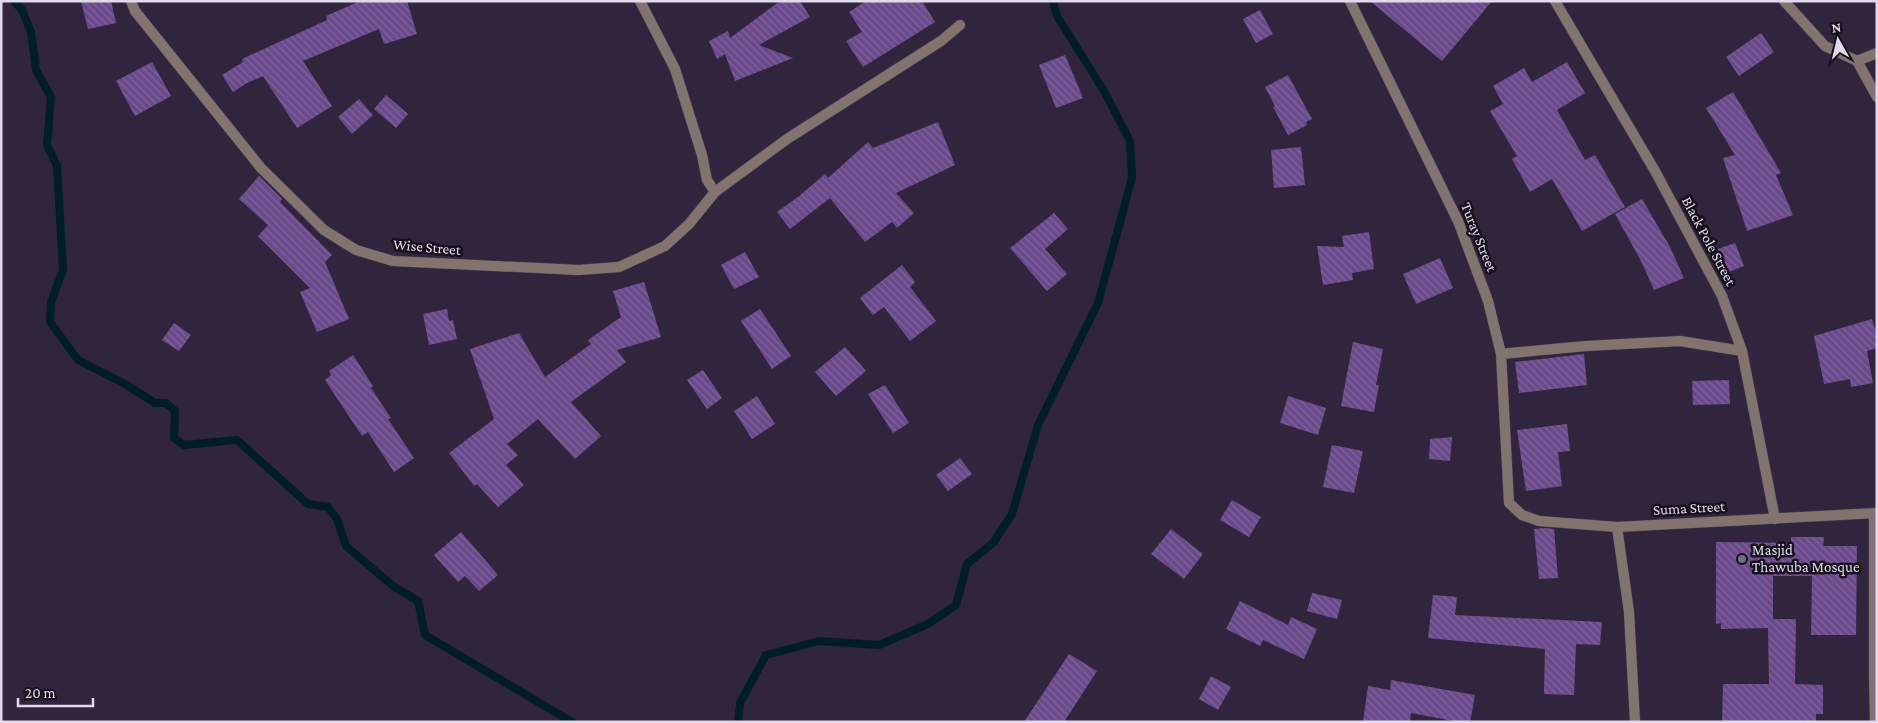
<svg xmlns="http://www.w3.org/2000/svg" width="1878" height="723" viewBox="0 0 1878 723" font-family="'Crimson Pro',serif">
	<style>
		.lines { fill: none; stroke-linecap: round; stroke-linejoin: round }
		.stream { stroke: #001d28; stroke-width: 8 }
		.building { fill: url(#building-back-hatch) }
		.minor-casing { stroke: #4d425a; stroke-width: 11 }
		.minor { stroke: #83736e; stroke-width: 10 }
		.worship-dot { fill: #6b7280; stroke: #16111c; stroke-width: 2 }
		.labels { text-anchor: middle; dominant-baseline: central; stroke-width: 5; stroke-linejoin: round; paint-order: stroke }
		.street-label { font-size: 15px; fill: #e2daeb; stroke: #16111c }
		.poi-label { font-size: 15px; fill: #e2daeb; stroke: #16111c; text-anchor: start }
	</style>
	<defs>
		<pattern id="building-back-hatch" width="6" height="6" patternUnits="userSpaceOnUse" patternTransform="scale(1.25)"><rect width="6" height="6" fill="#6a498b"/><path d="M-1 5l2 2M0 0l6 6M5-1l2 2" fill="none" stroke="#7f639c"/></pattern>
	</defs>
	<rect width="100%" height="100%" fill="#31253e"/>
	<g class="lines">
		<path class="stream" d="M 14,1 L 22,10 L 31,32 L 36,70 L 51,97 L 47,145 L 57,166 L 63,270 L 51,302 L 50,322 L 78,360 L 125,384 L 155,403 L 166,403 L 175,411 L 174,438 L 184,445 L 237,440 L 308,504 L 328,507 L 337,519 L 346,546 L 393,586 L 418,601 L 425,635 L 572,722
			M 738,722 L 740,703 L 766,655 L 819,641 L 879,645 L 928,624 L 956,605 L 967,564 L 993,543 L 1012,514 L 1038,425 L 1098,303 L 1132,178 L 1130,141 L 1104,91 L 1057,16 L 1053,1"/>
	</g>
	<path class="building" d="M 81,1 L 111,1 L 116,23 L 88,29 Z
		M 360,1 L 407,1 L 417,34 L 384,44 L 379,29 L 303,61 L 332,106 L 297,128 L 263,76 L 247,83 L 233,92 L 222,75 L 243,62 L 242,59 L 327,20 L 326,16 Z
		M 780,1 L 800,1 L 810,17 L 759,45 L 793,58 L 735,81 L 725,54 L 717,59 L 709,41 L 728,31 L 730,38 Z
		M 866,1 L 922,1 L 935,22 L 863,67 L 846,41 L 862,32 L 849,12 Z
		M 1370,1 L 1492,1 L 1442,61 Z
		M 1260,10 L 1273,34 L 1256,43 L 1243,19 Z
		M 1761,33 L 1774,52 L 1739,76 L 1726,57 Z
		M 1065,55 L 1083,98 L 1056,108 L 1039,65 Z
		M 152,62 L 171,96 L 135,116 L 116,81 Z
		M 1567,62 L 1585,93 L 1557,110 L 1585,160 L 1595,155 L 1625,207 L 1582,231 L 1552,179 L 1530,192 L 1512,159 L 1517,156 L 1490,111 L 1503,104 L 1493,86 L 1524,68 L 1532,82 Z
		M 1288,75 L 1312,119 L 1306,122 L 1307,125 L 1288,135 L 1273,107 L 1275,106 L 1265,87 Z
		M 1733,92 L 1781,173 L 1776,175 L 1793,215 L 1747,231 L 1723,158 L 1735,155 L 1706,108 Z
		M 386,95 L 408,114 L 396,128 L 374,109 Z
		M 359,99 L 373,115 L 352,134 L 338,117 Z
		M 938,122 L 955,165 L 896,193 L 914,213 L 897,228 L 892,222 L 865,242 L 830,198 L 790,229 L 777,212 L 798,197 L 825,174 L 828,178 L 868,142 L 873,148 Z
		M 1301,147 L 1305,185 L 1274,188 L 1271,150 Z
		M 259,176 L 282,199 L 280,202 L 332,255 L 325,262 L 349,319 L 317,332 L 300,292 L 310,288 L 258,236 L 268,225 L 239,199 Z
		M 1642,199 L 1670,247 L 1684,278 L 1654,290 L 1641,261 L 1615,214 Z
		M 1054,213 L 1068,229 L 1045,249 L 1067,274 L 1047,291 L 1010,248 Z
		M 1369,232 L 1374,269 L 1352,273 L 1353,280 L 1323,285 L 1317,246 L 1344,247 L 1342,236 Z
		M 1735,243 L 1744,266 L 1726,273 L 1718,249 Z
		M 745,252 L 759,277 L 734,289 L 721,265 Z
		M 1440,258 L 1453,288 L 1416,304 L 1403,274 Z
		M 902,265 L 915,282 L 910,287 L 936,321 L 910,341 L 884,307 L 873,315 L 860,298 Z
		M 644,282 L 661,337 L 617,350 L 626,362 L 571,402 L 601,436 L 575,459 L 538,419 L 507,444 L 518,455 L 506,465 L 524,485 L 498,507 L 477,484 L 474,486 L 449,453 L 494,419 L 470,349 L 519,333 L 545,377 L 591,344 L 588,340 L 621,317 L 613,291 Z
		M 447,309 L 449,321 L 453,320 L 457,339 L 429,345 L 423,314 Z
		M 760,309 L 791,356 L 772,369 L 741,321 Z
		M 1872,319 L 1877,336 L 1877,348 L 1867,351 L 1873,383 L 1851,387 L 1850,379 L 1824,384 L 1814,336 Z
		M 174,323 L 191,335 L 179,351 L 162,340 Z
		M 1353,342 L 1383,349 L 1376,385 L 1379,385 L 1374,412 L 1341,406 Z
		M 845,347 L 866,371 L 836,396 L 815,372 Z
		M 1584,354 L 1587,385 L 1519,393 L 1515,362 Z
		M 353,355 L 373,386 L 371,388 L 391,418 L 388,419 L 414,458 L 394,472 L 368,432 L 362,436 L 325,380 L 331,375 L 329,371 Z
		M 703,370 L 722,398 L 707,409 L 687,380 Z
		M 1729,380 L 1730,404 L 1693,405 L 1692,381 Z
		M 885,385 L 909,423 L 893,433 L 868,394 Z
		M 757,396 L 775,424 L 752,439 L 734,411 Z
		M 1288,396 L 1326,408 L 1318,435 L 1280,423 Z
		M 1567,424 L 1570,451 L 1558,452 L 1562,486 L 1526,491 L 1517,430 Z
		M 1452,437 L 1450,461 L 1429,459 L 1430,439 Z
		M 1332,445 L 1363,451 L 1354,493 L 1323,487 Z
		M 960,458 L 972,474 L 948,491 L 936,475 Z
		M 1232,500 L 1261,517 L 1249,537 L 1220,520 Z
		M 1545,528 L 1554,529 L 1558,578 L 1539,579 L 1534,529 Z
		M 1171,529 L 1203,554 L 1184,579 L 1151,554 Z
		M 461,532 L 498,575 L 479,591 L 465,576 L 458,582 L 434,555 Z
		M 1791,537 L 1824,537 L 1823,546 L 1857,546 L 1856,635 L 1811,635 L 1812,576 L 1773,576 L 1773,619 L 1796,619 L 1795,684 L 1823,685 L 1823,714 L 1816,714 L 1816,722 L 1722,722 L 1723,684 L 1769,684 L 1768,628 L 1721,629 L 1721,623 L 1716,624 L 1716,542 L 1791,543 Z
		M 1312,593 L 1342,600 L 1337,619 L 1307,611 Z
		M 1433,595 L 1457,597 L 1455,615 L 1602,622 L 1600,645 L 1576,644 L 1574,695 L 1544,694 L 1545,649 L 1428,638 Z
		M 1240,601 L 1288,625 L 1291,617 L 1317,629 L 1304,659 L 1263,640 L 1260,646 L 1226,629 Z
		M 1069,654 L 1097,671 L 1064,722 L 1024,722 Z
		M 1211,676 L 1231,687 L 1218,710 L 1199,699 Z
		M 1391,680 L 1475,695 L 1470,722 L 1458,722 L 1411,713 L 1410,722 L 1363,722 L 1368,686 L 1390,690 Z"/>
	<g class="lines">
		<defs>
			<path id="minor" d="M 131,1 L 135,11 L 261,168 L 324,230 L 356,250 L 393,261 L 579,270 L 619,267 L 665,246 L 689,224 L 715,192 L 787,139 L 941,41 L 960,25
				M 640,1 L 675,69 L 702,155 L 707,180 L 715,192
				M 1350,1 L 1458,221 L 1488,301 L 1501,354 L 1509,503 L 1522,515 L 1539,521 L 1617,527 L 1877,513
				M 1555,1 L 1655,171 L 1722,296 L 1742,351 L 1775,519
				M 1784,1 L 1825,46 L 1857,61
				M 1857,61 L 1877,97
				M 1857,61 L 1877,53
				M 1501,354 L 1586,346 L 1680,341 L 1742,351
				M 1874,513 L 1874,674 L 1875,722
				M 1617,527 L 1629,612 L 1635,722"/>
		</defs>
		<use href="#minor" class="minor-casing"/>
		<use href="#minor" class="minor"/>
	</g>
	<circle class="worship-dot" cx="1742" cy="559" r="5"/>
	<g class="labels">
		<g class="street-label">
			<text transform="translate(1479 237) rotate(68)">Turay Street</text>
			<text transform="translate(1709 241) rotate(62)">Black Pole Street</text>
			<text transform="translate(427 247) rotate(5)">Wise Street</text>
			<text transform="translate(1689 508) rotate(-3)">Suma Street</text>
		</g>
		<g class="poi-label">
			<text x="1752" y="550">Masjid<tspan x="1752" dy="17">Thawuba Mosque</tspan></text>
		</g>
	</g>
	<rect width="1878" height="723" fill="none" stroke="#e2daeb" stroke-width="5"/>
	<g transform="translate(1838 40) rotate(352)" stroke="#16111c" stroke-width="4" paint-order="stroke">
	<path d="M0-4L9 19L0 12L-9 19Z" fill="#e2daeb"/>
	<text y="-8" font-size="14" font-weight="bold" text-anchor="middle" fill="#e2daeb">N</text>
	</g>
	<path d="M18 698v8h75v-8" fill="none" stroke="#e2daeb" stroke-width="2.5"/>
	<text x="25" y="698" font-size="15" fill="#e2daeb" stroke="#16111c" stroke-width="4" paint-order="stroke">20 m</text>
</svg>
